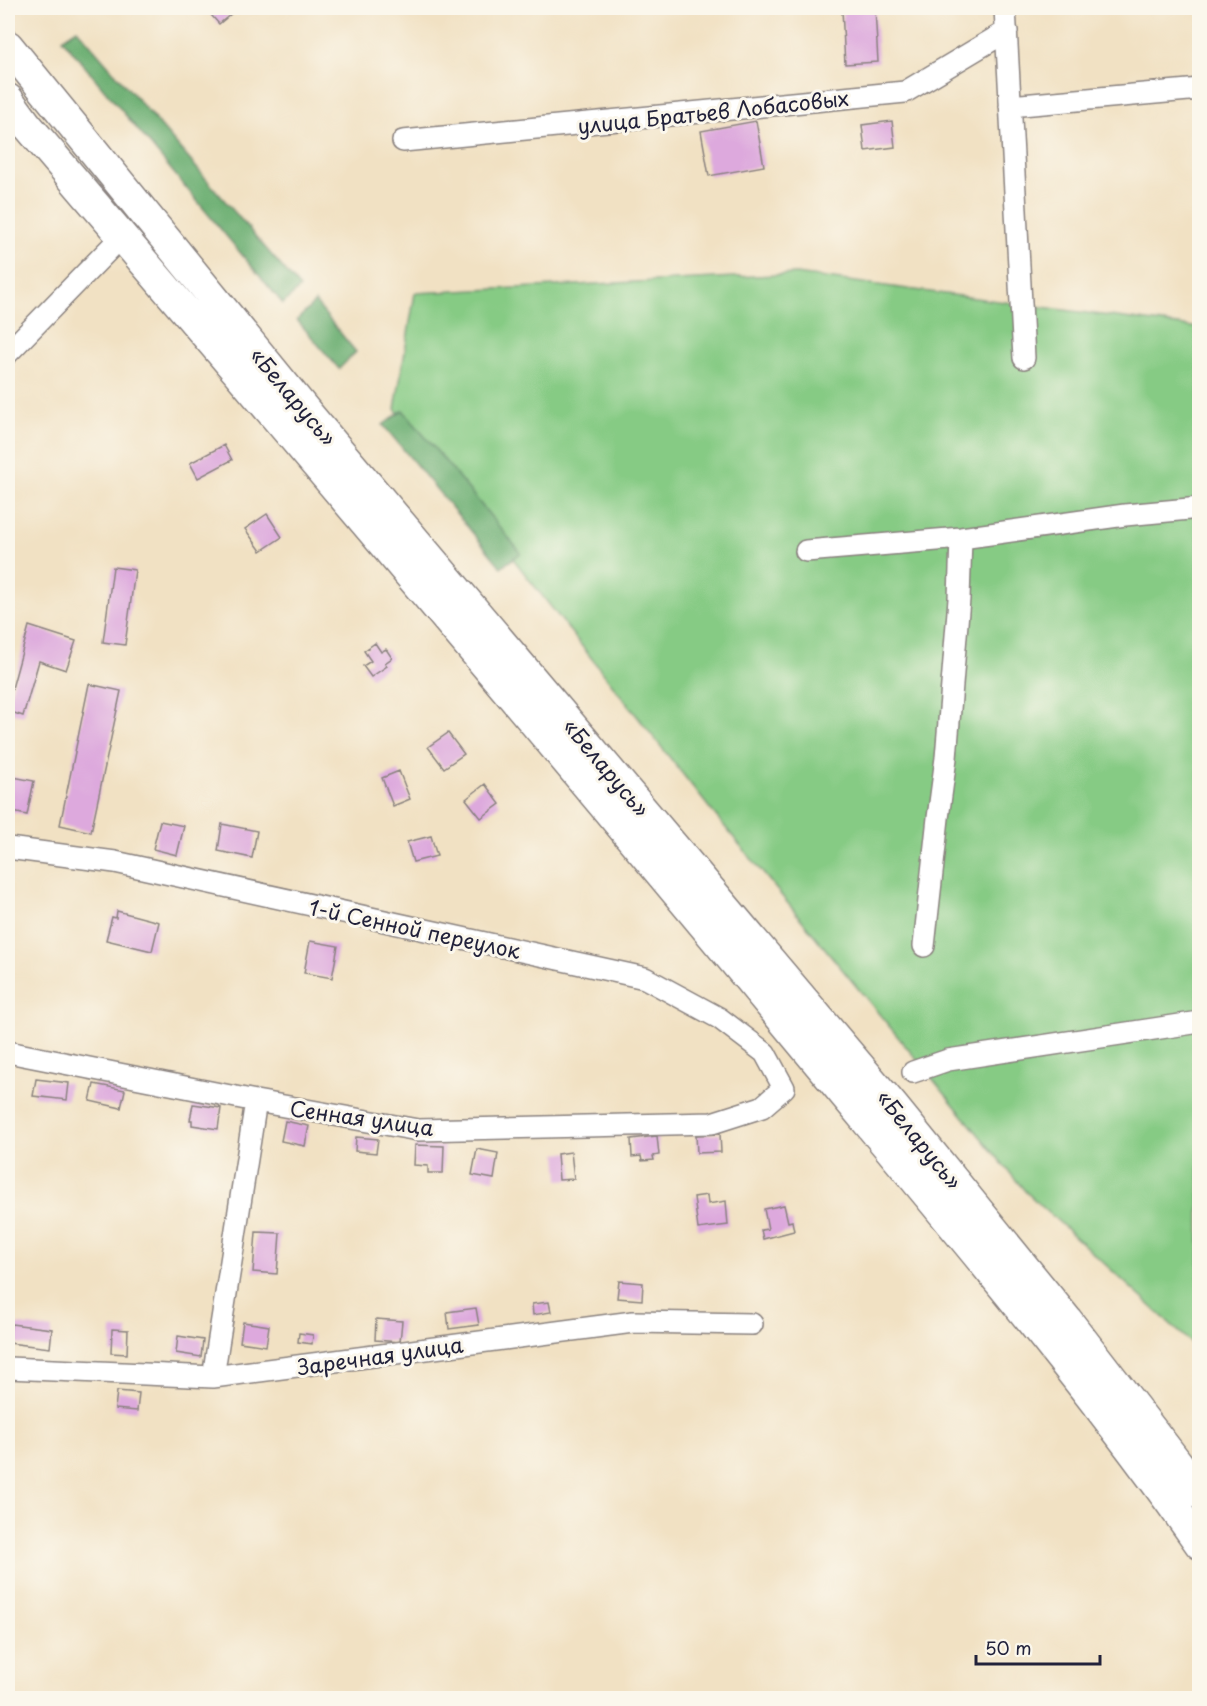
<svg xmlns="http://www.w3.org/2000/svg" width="1207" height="1706" viewBox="0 0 1207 1706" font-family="'Playpen Sans',sans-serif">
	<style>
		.green { fill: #86cb84; stroke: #547660; stroke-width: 1.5 }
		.forest { fill: #6caf72; stroke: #476856; stroke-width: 1.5 }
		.building { fill: #dda9dd }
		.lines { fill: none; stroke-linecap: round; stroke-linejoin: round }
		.minor-casing { stroke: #8a827f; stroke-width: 24 }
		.highway-casing { stroke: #8a827f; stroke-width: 33 }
		.minor { stroke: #fff; stroke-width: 21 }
		.highway { stroke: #fff; stroke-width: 30 }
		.labels { text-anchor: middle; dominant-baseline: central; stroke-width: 6; stroke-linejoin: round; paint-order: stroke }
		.street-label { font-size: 21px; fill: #22223b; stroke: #fbf7ec }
	</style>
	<rect width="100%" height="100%" fill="#fbf7ec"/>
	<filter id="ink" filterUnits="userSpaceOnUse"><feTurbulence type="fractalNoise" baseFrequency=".0167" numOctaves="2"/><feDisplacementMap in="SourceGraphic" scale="12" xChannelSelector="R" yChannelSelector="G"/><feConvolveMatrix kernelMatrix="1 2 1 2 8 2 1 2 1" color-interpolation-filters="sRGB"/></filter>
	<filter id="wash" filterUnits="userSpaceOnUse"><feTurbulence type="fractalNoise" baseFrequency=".008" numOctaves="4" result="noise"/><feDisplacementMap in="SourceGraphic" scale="24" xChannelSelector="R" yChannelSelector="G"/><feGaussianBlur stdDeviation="1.35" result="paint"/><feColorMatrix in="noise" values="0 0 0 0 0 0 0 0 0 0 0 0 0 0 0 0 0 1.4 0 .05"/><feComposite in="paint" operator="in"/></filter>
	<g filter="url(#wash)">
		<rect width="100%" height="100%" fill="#f1e1c3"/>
		<path class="green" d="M 796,274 L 1199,328 L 1199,1350 L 1025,1191 L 711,810 L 395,409 L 415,293 Z"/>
		<path class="forest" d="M 77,29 L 300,288 L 283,304 L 62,39 Z
			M 315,302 L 356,352 L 339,369 L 297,320 Z
			M 403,410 L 521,553 L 501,567 L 383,425 Z"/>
		<g id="blocks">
			<path class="building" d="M 205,8 L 238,8 L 219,24 Z
				M 875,8 L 878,62 L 845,64 L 842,10 Z
				M 756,121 L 764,166 L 709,176 L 701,131 Z
				M 892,121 L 895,147 L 865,151 L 862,125 Z
				M 224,445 L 232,460 L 198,478 L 190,463 Z
				M 267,514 L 282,537 L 261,551 L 245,529 Z
				M 113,567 L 135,570 L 125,645 L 103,642 Z
				M 29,626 L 76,641 L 66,670 L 39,661 L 23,716 L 8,711 L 8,703 Z
				M 375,643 L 381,652 L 386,649 L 392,658 L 385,663 L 387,666 L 371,677 L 363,666 L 371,661 L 364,651 Z
				M 89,684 L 121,691 L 91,832 L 60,825 Z
				M 448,733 L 464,754 L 444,768 L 428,747 Z
				M 399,771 L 410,799 L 393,806 L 382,778 Z
				M 8,776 L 34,781 L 27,815 L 8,811 Z
				M 485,784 L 500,804 L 481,818 L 466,799 Z
				M 160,821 L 184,826 L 177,855 L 153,849 Z
				M 222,824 L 257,831 L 252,858 L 218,851 Z
				M 431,836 L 437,856 L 413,862 L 407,842 Z
				M 117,911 L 159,922 L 152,951 L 106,940 L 112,917 L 116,918 Z
				M 310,941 L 338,946 L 332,978 L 304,973 Z
				M 36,1079 L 69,1083 L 67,1100 L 33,1096 Z
				M 94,1084 L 125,1090 L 121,1108 L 90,1101 Z
				M 193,1104 L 221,1108 L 218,1129 L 192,1125 L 192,1120 L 190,1120 Z
				M 285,1121 L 309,1126 L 305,1146 L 281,1141 Z
				M 720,1134 L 721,1152 L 697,1153 L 696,1135 Z
				M 657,1136 L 659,1155 L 653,1156 L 654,1160 L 642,1161 L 641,1156 L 632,1157 L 631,1139 Z
				M 356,1137 L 378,1139 L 376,1153 L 355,1151 Z
				M 415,1145 L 444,1146 L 443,1173 L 428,1173 L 428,1166 L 414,1165 Z
				M 477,1149 L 498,1153 L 494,1179 L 472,1175 Z
				M 571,1152 L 574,1179 L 559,1180 L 557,1154 Z
				M 707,1195 L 708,1204 L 726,1201 L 728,1225 L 698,1229 L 694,1197 Z
				M 784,1205 L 788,1222 L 792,1221 L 794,1231 L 763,1239 L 761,1230 L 768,1229 L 764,1209 Z
				M 256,1232 L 280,1233 L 277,1274 L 253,1272 Z
				M 619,1281 L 643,1283 L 642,1300 L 617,1298 Z
				M 549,1302 L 551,1312 L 533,1315 L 532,1304 Z
				M 476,1308 L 479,1325 L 449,1329 L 447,1312 Z
				M 376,1319 L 402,1321 L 400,1342 L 375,1340 Z
				M 243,1322 L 269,1326 L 266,1346 L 240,1342 Z
				M 11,1324 L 52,1329 L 50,1348 L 9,1343 Z
				M 112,1329 L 128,1330 L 127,1354 L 111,1353 Z
				M 299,1333 L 313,1335 L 312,1344 L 298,1342 Z
				M 178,1336 L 203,1340 L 201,1357 L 176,1353 Z
				M 117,1391 L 139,1393 L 137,1411 L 115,1409 Z"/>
		</g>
	</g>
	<g filter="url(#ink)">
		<use href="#blocks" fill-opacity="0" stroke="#8a827f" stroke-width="1.5"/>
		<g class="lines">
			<defs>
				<path id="minor" d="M 1005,8 L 1024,358
					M 1010,106 L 1200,89
					M 403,141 L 905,92 L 1007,31
					M 8,353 L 122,236
					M 806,551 L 961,538 L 1125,515 L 1200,508
					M 8,848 L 115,862 L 645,978 L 719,1018 L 765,1053 L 784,1088 L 762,1107 L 712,1123 L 418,1130 L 256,1101 L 8,1052
					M 924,946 L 938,818 L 946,758 L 959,599 L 961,538
					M 913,1072 L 948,1060 L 1200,1022
					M 8,1368 L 213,1377 L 633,1322 L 752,1324
					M 213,1377 L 256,1101"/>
				<path id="highway" d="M 8,46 L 309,415 L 893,1106 L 1067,1320 L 1179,1465 L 1200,1494
					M 8,99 L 27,125 C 281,423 535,721 785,1023 C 926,1194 1072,1362 1200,1544"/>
			</defs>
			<use href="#minor" class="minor-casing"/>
			<use href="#highway" class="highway-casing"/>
			<use href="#minor" class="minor"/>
			<use href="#highway" class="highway"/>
		</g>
	</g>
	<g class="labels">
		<g class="street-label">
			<text transform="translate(713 111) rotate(-6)">улица Братьев Лобасовых</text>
			<text transform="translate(294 396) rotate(50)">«Беларусь»</text>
			<text transform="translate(607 767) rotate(50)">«Беларусь»</text>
			<text transform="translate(415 928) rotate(12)">1-й Сенной переулок</text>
			<text transform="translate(362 1117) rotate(8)">Сенная улица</text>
			<text transform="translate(920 1139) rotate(51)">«Беларусь»</text>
			<text transform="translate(380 1355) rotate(-8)">Заречная улица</text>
		</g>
	</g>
	<rect width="1207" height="1706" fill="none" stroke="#fbf7ec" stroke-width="30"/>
	<path d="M976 1655v9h124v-9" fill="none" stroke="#22223b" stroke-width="3"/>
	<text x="985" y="1655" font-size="18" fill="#22223b" stroke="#fbf7ec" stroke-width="4.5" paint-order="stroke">50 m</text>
</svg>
